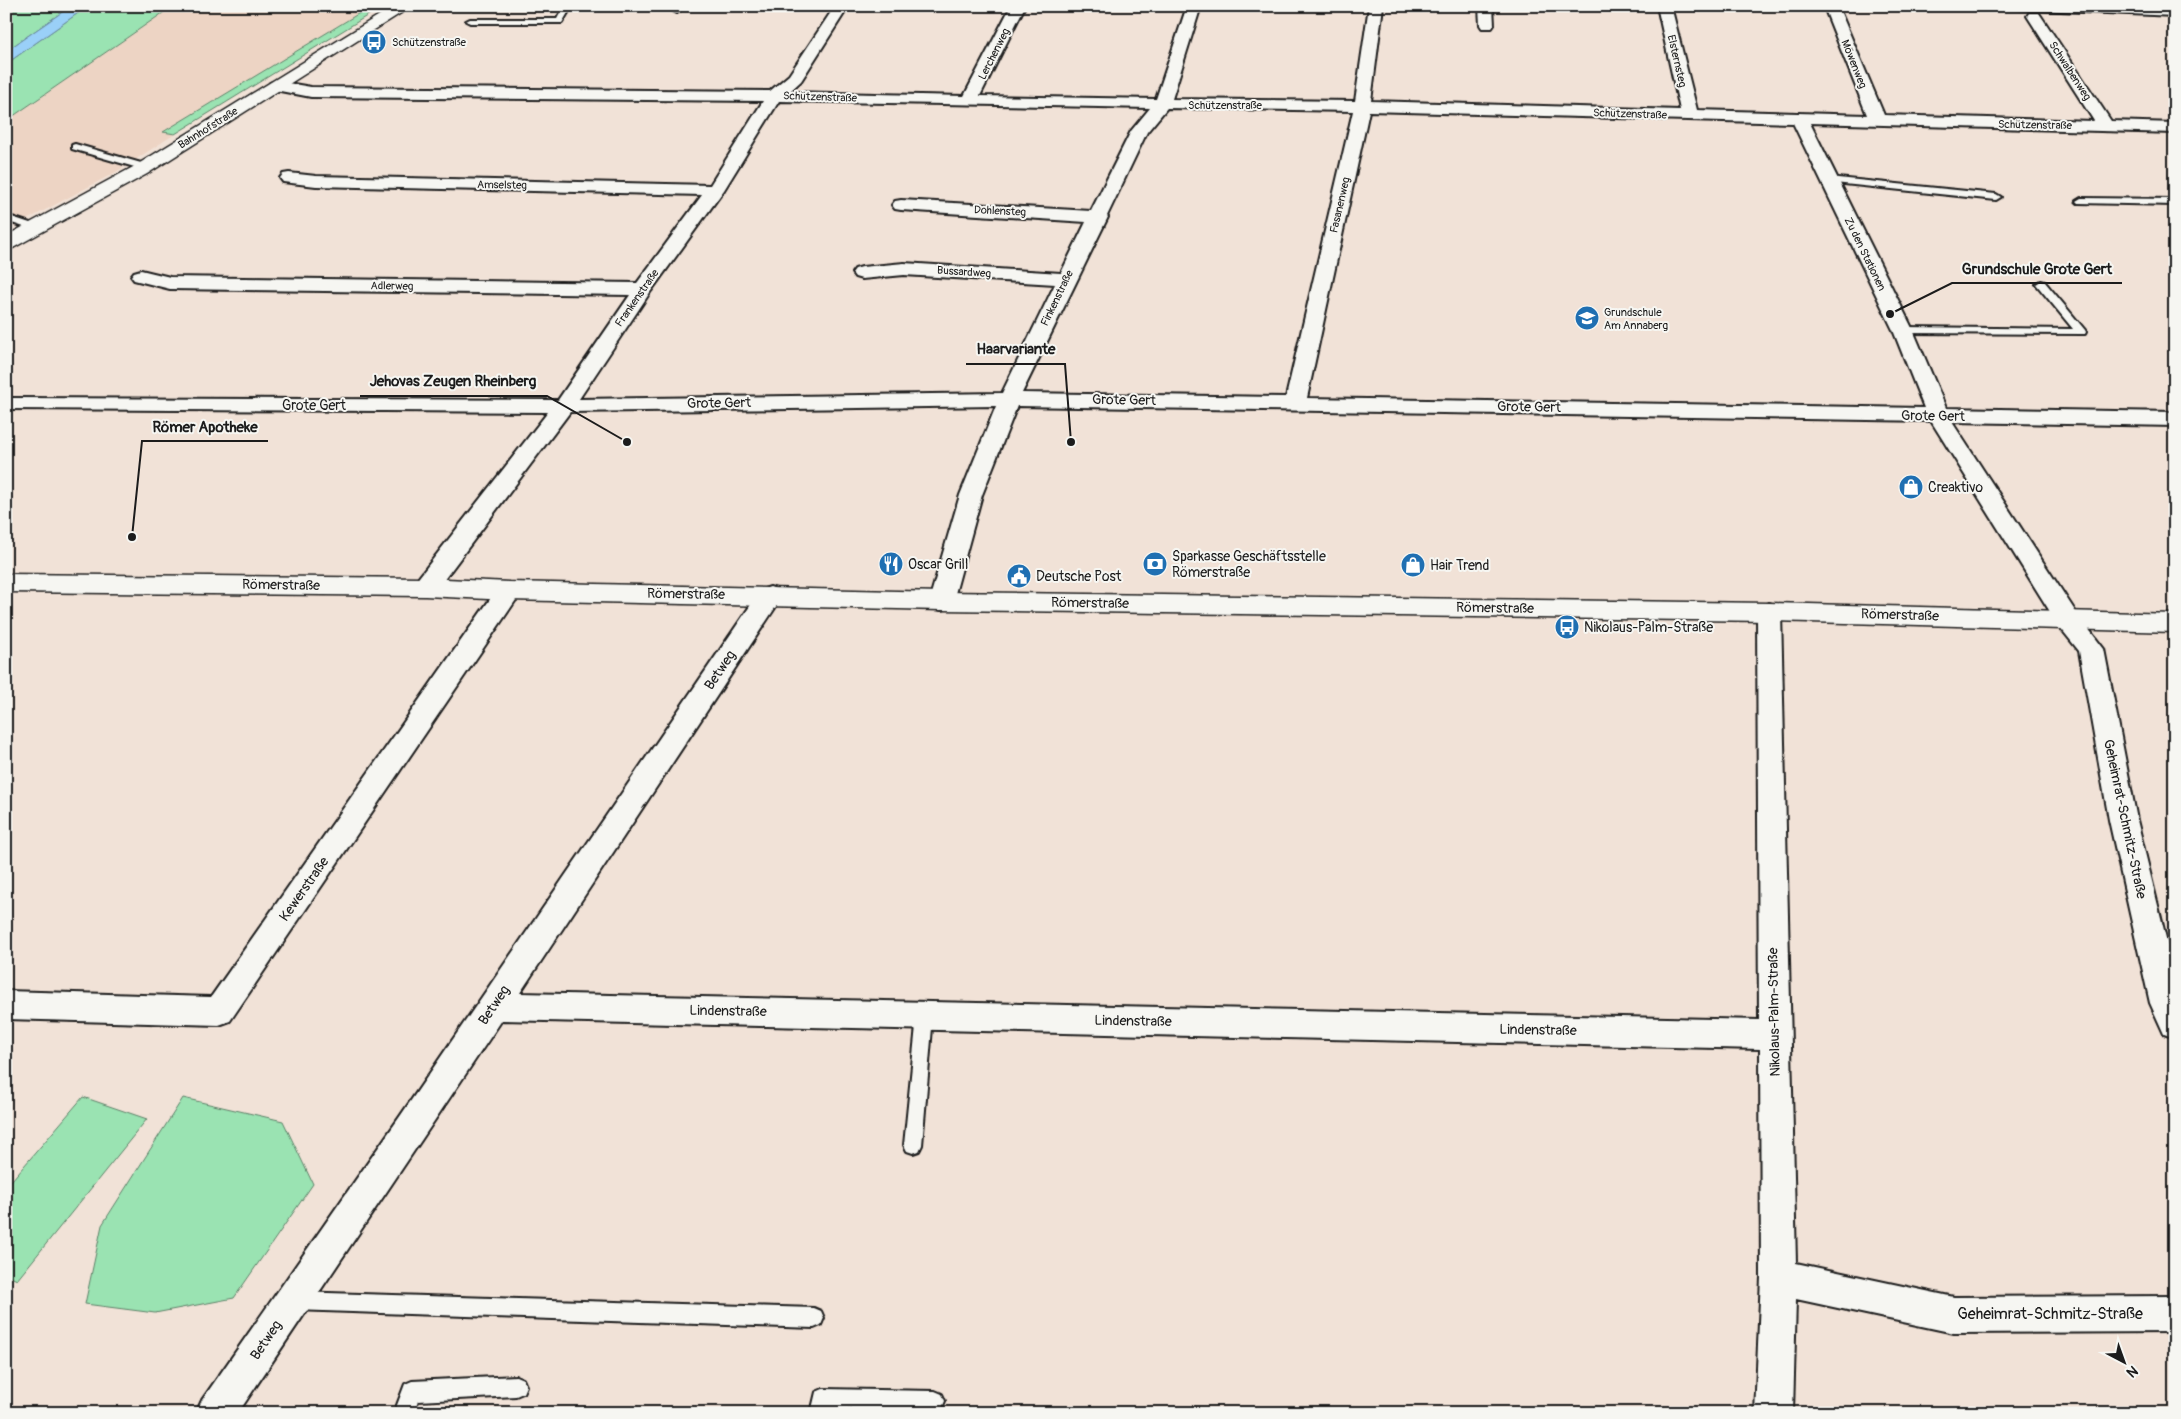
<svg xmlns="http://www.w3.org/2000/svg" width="2181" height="1419" viewBox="0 0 2181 1419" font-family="Pangolin,sans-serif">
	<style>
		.built { fill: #edd4c4 }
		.green { fill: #9ae3b2; stroke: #5b8067 }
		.water { fill: #9ad0f8; stroke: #6888a0 }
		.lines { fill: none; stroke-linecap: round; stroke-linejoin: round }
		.service-casing { stroke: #1c1c1c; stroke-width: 4 }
		.minor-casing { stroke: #1c1c1c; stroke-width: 4 }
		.tertiary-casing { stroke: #1c1c1c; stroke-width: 3 }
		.service { fill: #f6f6f2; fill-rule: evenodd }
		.minor { fill: #f6f6f2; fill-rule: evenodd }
		.tertiary { fill: #f6f6f2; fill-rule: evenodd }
		.labels { text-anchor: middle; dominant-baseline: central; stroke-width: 4; stroke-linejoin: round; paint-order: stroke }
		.far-poi-label { font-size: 11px; fill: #1c1c1c; stroke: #f6f6f2; text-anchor: start }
		.far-street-label { font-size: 11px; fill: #1c1c1c; stroke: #f6f6f2 }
		.street-label { font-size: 14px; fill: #1c1c1c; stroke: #f6f6f2 }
		.poi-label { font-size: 14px; fill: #1c1c1c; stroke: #f6f6f2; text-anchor: start }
		.near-street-label { font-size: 16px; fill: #1c1c1c; stroke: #f6f6f2 }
		.leader { fill: none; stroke: #1c1c1c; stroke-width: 2 }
		.callout-dot { fill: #1c1c1c; stroke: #f6f6f2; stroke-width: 2 }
		.callout-label { font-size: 15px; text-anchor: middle; font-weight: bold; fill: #1c1c1c; stroke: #f6f6f2; stroke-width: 4; stroke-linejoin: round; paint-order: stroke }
	</style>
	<rect width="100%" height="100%" fill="#f1e2d7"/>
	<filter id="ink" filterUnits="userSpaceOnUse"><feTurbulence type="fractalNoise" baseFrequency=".02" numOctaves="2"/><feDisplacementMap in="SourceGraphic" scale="10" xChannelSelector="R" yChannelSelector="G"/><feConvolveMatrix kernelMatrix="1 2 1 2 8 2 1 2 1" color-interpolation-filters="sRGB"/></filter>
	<g filter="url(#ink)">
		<path class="built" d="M 173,6 L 371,6 L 163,132 L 175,134 L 116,172 L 6,231 L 6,121 Z"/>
		<path class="green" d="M 6,6 L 71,6 L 6,51 Z
			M 88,6 L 173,6 L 6,121 L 6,64 Z
			M 371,6 L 383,6 L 175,134 L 163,132 Z
			M 83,1097 L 147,1119 L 17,1280 L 6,1275 L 6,1187 Z
			M 183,1098 L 283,1121 L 313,1184 L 234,1298 L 155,1313 L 85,1304 L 102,1225 Z"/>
		<path class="water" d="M 71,6 L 88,6 L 6,64 L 6,51 Z"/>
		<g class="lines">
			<defs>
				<path id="service" d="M 564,6 L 572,6 L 562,23 L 470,23 L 466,21 L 470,19 L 557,19 Z
					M 677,6 L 685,6 L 677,13 L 673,11 Z
					M 1990,6 L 2052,6 L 2175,12 L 2175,16 L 1994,8 Z
					M 75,144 L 148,165 L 150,167 L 145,170 L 72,149 L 72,145 Z
					M 1828,177 L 1996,194 L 2001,197 L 1996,200 L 1825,182 L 1823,180 Z
					M 2081,198 L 2175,199 L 2175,205 L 2078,203 L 2076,201 Z
					M 6,215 L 39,226 L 41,228 L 36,231 L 6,221 Z
					M 2041,281 L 2045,282 L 2085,330 L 2086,332 L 2085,334 L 1903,333 L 1898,330 L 1903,327 L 2073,329 L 2036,284 Z
					M 925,1009 L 931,1011 L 933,1016 L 922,1145 L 919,1151 L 913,1153 L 907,1151 L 904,1145 L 917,1016 L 919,1011 Z
					M 295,1292 L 814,1308 L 821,1311 L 824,1318 L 821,1325 L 814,1328 L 295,1310 L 288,1308 L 286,1301 L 288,1294 Z
					M 516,1376 L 523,1379 L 526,1386 L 523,1393 L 516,1396 L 418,1401 L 414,1413 L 394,1413 L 405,1384 L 412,1381 Z
					M 823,1389 L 935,1391 L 942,1394 L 945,1401 L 942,1408 L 935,1411 L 831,1409 L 831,1413 L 811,1413 L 816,1392 Z"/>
				<path id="minor" d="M 835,6 L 849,6 L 801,81 L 789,92 L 964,96 L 1011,6 L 1025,6 L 980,96 L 1156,99 L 1187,6 L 1201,6 L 1172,99 L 1355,101 L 1369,6 L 1383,6 L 1371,101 L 1680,110 L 1657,6 L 1671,6 L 1697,110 L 1867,115 L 1824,7 L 1838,6 L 1884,115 L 2094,121 L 2027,16 L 2029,13 L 2039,13 L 2111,121 L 2175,123 L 2175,133 L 1810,123 L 1913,330 L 1946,408 L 2175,412 L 2175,426 L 1952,422 L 2077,614 L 2104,649 L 2137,820 L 2175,975 L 2175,1038 L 2164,1034 L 2150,1003 L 2109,820 L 2079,651 L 2059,626 L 1931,421 L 1017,406 L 982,495 L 953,601 L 950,607 L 941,610 L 932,607 L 929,601 L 960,495 L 996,406 L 570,412 L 434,593 L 425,595 L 416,593 L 413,587 L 416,581 L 548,412 L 6,409 L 6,399 L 12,398 L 558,400 L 630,295 L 170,289 L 134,280 L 131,276 L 134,272 L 141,270 L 170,277 L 637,283 L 702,195 L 316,186 L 283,182 L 280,178 L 283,174 L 289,173 L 316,176 L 710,185 L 763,101 L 311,97 L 270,89 L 268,86 L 270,83 L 276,81 L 311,87 L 770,91 L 789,75 ZM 779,101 L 1150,108 L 1131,131 L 1091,211 L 901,200 L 895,201 L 892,205 L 895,209 L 901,210 L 1086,222 L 1061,273 L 904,263 L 862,267 L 855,269 L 852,273 L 855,277 L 862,279 L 904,275 L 1055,284 L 1002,393 L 579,399 L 651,291 L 724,190 ZM 1167,108 L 1353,111 L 1286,397 L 1022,393 L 1108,217 L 1107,216 L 1147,132 ZM 1369,111 L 1793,123 L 1893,330 L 1924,408 L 1307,398 Z
					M 1479,6 L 1493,6 L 1494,25 L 1492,28 L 1482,28 L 1480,25 Z
					M 509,583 L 518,585 L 521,591 L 518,597 L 230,1021 L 219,1025 L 6,1019 L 6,991 L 211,997 L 500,585 Z
					M 770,587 L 779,590 L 782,596 L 779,602 L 520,993 L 1759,1020 L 1757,612 L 1760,606 L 1769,603 L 1778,606 L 1781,612 L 1796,1263 L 1954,1297 L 2175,1296 L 2175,1332 L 1954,1333 L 1796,1299 L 1793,1413 L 1755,1413 L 1761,1277 L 1760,1049 L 502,1020 L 238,1413 L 196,1413 L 202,1400 L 401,1115 L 761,590 Z"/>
				<path id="tertiary" d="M 394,6 L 412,6 L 147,174 L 13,248 L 6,250 L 6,236 L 135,166 Z
					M 6,574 L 425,578 L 509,582 L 941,592 L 1769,603 L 2175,614 L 2175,632 L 1769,621 L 941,610 L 509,600 L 425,596 L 6,592 Z"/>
			</defs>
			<use href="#service" class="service-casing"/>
			<use href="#minor" class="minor-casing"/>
			<use href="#tertiary" class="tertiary-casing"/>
			<use href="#service" class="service"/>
			<use href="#minor" class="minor"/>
			<use href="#tertiary" class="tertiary"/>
		</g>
	</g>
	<defs>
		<symbol id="bus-disc" viewBox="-11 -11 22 22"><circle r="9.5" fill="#1f6fb2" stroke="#f6f6f2"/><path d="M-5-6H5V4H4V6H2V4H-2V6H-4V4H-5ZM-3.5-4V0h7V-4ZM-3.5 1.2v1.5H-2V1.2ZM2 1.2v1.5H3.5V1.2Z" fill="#fff"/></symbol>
		<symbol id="school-disc" viewBox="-11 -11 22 22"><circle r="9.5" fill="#1f6fb2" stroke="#f6f6f2"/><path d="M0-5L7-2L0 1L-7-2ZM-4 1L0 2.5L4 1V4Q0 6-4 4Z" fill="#fff"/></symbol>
		<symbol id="shop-disc" viewBox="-11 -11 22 22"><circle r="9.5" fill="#1f6fb2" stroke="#f6f6f2"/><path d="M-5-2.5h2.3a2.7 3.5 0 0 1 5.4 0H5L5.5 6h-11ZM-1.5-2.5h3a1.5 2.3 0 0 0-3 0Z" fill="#fff"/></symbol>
		<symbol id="restaurant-disc" viewBox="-11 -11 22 22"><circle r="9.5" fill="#1f6fb2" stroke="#f6f6f2"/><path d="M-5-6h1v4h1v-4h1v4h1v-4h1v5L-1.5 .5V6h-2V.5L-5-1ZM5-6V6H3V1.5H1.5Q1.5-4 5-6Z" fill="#fff"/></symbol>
		<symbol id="bank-disc" viewBox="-11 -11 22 22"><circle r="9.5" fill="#1f6fb2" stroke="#f6f6f2"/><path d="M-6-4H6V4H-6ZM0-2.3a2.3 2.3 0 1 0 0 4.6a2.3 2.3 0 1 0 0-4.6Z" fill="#fff"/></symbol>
		<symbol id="civic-disc" viewBox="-11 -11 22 22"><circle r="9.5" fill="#1f6fb2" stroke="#f6f6f2"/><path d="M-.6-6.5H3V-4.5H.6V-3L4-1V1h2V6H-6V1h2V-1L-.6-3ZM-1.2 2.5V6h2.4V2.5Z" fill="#fff"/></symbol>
	</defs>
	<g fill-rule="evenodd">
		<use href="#bus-disc" x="360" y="28" width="28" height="28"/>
		<use href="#school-disc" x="1573" y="304" width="28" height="28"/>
		<use href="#shop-disc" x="1897" y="473" width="28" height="28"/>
		<use href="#restaurant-disc" x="877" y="550" width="28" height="28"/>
		<use href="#bank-disc" x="1141" y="550" width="28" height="28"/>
		<use href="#shop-disc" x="1399" y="551" width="28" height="28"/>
		<use href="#civic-disc" x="1005" y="562" width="28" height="28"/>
		<use href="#bus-disc" x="1553" y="613" width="28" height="28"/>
	</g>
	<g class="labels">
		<g class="far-poi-label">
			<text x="392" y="42">Schützenstraße</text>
			<text x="1604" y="312">Grundschule<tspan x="1604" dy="13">Am Annaberg</tspan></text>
		</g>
		<g class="far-street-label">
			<text transform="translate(994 54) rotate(-63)">Lerchenweg</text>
			<text transform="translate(1677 61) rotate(77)">Elsternsteg</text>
			<text transform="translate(1854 64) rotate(68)">Möwenweg</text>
			<text transform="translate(2070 71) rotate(57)">Schwalbenweg</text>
			<text transform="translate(820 97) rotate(2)">Schützenstraße</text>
			<text x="1225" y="105">Schützenstraße</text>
			<text transform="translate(1630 114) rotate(2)">Schützenstraße</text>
			<text transform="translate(2035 125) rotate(1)">Schützenstraße</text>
			<text transform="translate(208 128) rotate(-32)">Bahnhofstraße</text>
			<text transform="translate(502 185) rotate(1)">Amselsteg</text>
			<text transform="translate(1340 205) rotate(-77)">Fasanenweg</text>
			<text transform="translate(1000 211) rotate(3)">Dohlensteg</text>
			<text transform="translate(1865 254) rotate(64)">Zu den Stationen</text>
			<text transform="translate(964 272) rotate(4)">Bussardweg</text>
			<text transform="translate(392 286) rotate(1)">Adlerweg</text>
			<text transform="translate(637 298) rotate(-55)">Frankenstraße</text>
			<text transform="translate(1057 298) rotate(-64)">Finkenstraße</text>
		</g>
		<g class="street-label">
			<text transform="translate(1124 400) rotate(1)">Grote Gert</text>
			<text transform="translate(719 403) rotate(-1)">Grote Gert</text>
			<text x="314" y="405">Grote Gert</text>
			<text transform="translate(1529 407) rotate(1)">Grote Gert</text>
			<text transform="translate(1933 416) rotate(1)">Grote Gert</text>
			<text transform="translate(281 585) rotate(1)">Römerstraße</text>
			<text transform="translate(686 594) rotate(1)">Römerstraße</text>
			<text transform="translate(1090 603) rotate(1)">Römerstraße</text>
			<text transform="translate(1495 608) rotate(1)">Römerstraße</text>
			<text transform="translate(1900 615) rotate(2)">Römerstraße</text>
			<text transform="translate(720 670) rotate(-56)">Betweg</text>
			<text transform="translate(2125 819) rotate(78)">Geheimrat-Schmitz-Straße</text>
			<text transform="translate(304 889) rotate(-55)">Kewerstraße</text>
			<text transform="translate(494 1005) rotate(-56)">Betweg</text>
			<text transform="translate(728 1011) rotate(1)">Lindenstraße</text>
			<text transform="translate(1774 1012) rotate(-91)">Nikolaus-Palm-Straße</text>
			<text transform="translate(1133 1021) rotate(1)">Lindenstraße</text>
			<text transform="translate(1538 1030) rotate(1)">Lindenstraße</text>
			<text transform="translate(266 1340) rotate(-56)">Betweg</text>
		</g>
		<g class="poi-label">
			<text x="1928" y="487">Creaktivo</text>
			<text x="1172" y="556">Sparkasse Geschäftsstelle<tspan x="1172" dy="16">Römerstraße</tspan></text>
			<text x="908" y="564">Oscar Grill</text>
			<text x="1430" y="565">Hair Trend</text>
			<text x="1036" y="576">Deutsche Post</text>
			<text x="1584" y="627">Nikolaus-Palm-Straße</text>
		</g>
		<g class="near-street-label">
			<text x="2050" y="1314">Geheimrat-Schmitz-Straße</text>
		</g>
	</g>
	<path class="leader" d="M1890 314L1952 283H2122M1071 442L1065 364H966M627 442L547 396H360M132 537L142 441H268"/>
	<g class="callout-dot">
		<circle cx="1890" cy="314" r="5"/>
		<circle cx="1071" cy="442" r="5"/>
		<circle cx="627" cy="442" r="5"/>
		<circle cx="132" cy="537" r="5"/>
	</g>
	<g class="callout-label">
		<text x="2037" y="274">Grundschule Grote Gert</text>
		<text x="1016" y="354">Haarvariante</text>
		<text x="453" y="386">Jehovas Zeugen Rheinberg</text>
		<text x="205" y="432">Römer Apotheke</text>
	</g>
	<rect width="2181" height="1419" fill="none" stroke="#f6f6f2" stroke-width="25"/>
	<rect x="12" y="12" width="2156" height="1394" fill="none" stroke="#1c1c1c" stroke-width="2" filter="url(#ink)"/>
	<g transform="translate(2124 1362) rotate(139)" stroke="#f6f6f2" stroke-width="4" paint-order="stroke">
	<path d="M0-4L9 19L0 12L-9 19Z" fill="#1c1c1c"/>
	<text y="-8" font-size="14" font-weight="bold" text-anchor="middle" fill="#1c1c1c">N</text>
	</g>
</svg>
